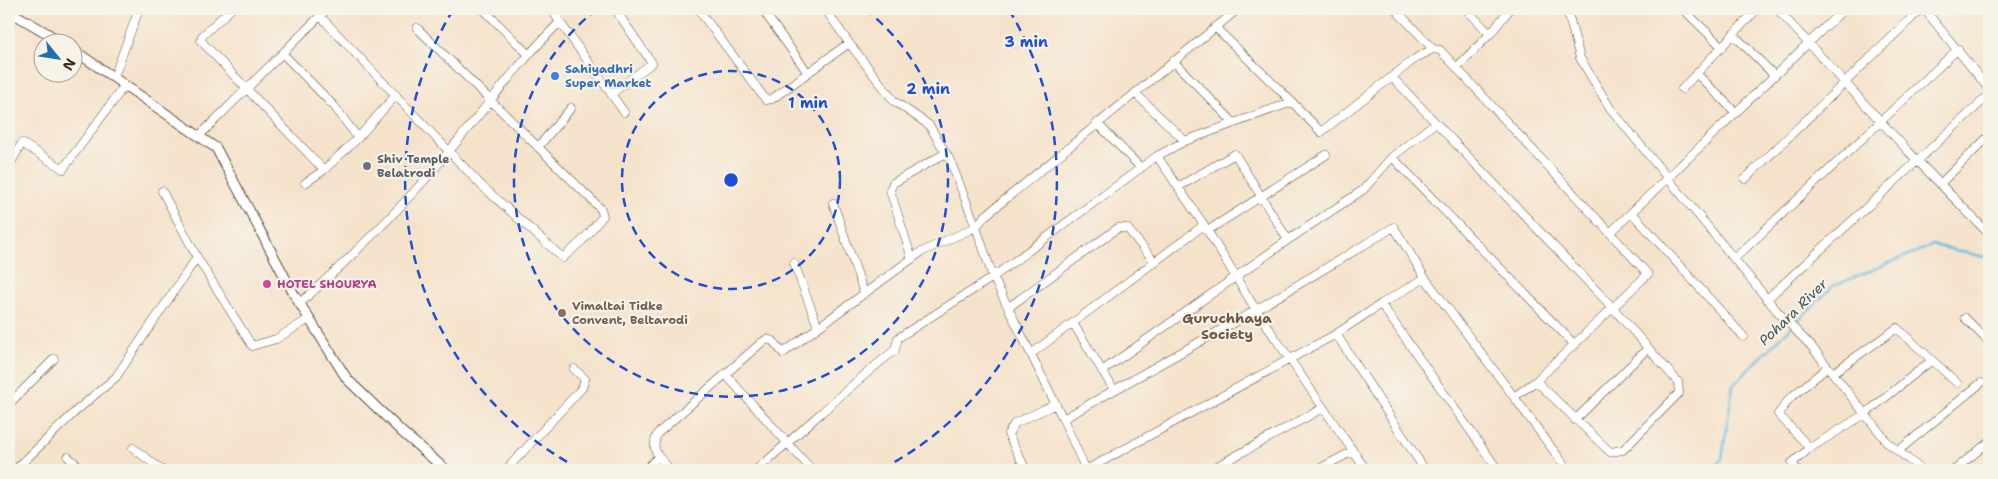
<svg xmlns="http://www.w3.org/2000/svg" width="1998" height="479" viewBox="0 0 1998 479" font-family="'Shantell Sans',sans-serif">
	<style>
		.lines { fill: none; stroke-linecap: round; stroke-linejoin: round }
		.stream { stroke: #64bbe1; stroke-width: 2.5 }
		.minor-casing { stroke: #574638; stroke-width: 9 }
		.tertiary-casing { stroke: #574638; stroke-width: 11 }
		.minor { stroke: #fff; stroke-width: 8 }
		.tertiary { stroke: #fff; stroke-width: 9 }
		.ring { fill: none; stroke: #1d4ed8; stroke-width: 2.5; stroke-dasharray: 9 6 }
		.shop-dot { fill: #3f7fe0; stroke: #f7f3e8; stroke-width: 2 }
		.worship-dot { fill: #6b7280; stroke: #f7f3e8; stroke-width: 2 }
		.hotel-dot { fill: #d1479c; stroke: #f7f3e8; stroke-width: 2 }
		.education-dot { fill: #8d6e63; stroke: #f7f3e8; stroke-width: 2 }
		.labels { text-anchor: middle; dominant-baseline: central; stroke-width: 4.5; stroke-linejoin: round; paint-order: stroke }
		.shop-label { font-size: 12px; font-weight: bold; fill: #366cbe; stroke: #f7f3e8; text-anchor: start }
		.worship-label { font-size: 12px; font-weight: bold; fill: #5b616d; stroke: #f7f3e8; text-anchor: start }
		.hotel-label { font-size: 12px; font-weight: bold; fill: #b23c85; stroke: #f7f3e8; text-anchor: start }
		.education-label { font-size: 12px; font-weight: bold; fill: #785e54; stroke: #f7f3e8; text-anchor: start }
		.water-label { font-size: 14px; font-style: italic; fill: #475658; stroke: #f7f3e8 }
		.neighbourhood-label { font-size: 14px; font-weight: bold; fill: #715744; stroke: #f7f3e8 }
		.centre { fill: #1d4ed8; stroke: #f7f3e8; stroke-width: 2.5 }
		.ring-label { font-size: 15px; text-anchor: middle; font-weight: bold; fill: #1d4ed8; stroke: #f7f3e8; stroke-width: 4.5; stroke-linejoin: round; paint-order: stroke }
	</style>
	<rect width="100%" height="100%" fill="#f7f3e8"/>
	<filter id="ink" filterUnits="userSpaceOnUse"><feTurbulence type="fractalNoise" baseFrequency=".02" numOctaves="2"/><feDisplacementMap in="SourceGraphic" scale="10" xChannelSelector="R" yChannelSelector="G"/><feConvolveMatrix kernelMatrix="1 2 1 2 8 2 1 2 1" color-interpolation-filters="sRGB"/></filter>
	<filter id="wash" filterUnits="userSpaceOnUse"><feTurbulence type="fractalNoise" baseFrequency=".0096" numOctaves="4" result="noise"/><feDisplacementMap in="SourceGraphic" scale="20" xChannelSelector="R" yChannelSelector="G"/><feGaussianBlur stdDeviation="1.12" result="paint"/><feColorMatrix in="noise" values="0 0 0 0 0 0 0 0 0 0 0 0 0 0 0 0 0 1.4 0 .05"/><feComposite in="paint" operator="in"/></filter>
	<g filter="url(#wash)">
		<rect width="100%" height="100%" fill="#f5e2ca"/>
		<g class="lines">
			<path class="stream" d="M 1713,470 L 1722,459 L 1733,385 L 1833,286 L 1933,245 L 1984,257 L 1989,254"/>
		</g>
	</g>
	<g filter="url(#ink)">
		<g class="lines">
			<defs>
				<path id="minor" d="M 231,9 L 202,36 L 201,41 L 324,170 L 305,183
					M 483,9 L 528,54
					M 762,9 L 808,73
					M 825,9 L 849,43
					M 1395,9 L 1433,49
					M 1466,9 L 1490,34
					M 1567,9 L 1580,58 L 1610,108 L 1777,311 L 1812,347 L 1888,443 L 1922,470
					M 1683,9 L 1722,47
					M 1777,9 L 1908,151 L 1989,234
					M 1924,9 L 1989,89
					M 320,16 L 482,186 L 563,258 L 584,239 L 603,216 L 601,209 L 417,28
					M 560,22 L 624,112
					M 1215,27 L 1292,102
					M 1733,34 L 1774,75
					M 283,54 L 334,106 L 358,138
					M 1173,61 L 1234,123
					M 1457,67 L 1490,34 L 1510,9
					M 1697,74 L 1736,113
					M 114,77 L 139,9
					M 1392,77 L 1613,308 L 1678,382 L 1679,393 L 1623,450 L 1610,452 L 1536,381
					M 1682,89 L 1757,9
					M 1135,93 L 1185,141
					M 611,94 L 652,63 L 615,9
					M 1097,123 L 1141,168
					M 1435,123 L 1392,157 L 1575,345
					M 199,136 L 327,9
					M 539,146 L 571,108
					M 1157,156 L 1185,141 L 1292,102 L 1321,132 L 1416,58 L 1433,49 L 1440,50 L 1610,233
					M 9,166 L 22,143 L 63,169 L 125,85
					M 324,170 L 358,138 L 396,95
					M 1745,179 L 1921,9
					M 1940,184 L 1989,136
					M 1178,187 L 1235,154 L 1288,240
					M 162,191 L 197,257
					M 833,203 L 864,293
					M 1632,213 L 1744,337
					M 1207,231 L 1326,155
					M 912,259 L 890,190 L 893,183 L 946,153
					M 1734,259 L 1958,49
					M 794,263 L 818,327
					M 1767,299 L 1989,95
					M 299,304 C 353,256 406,204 451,149 C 487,106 520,61 560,22 L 551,9
					M 1381,304 L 1498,470
					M 1009,307 L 1118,228 L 1127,228 L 1155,262
					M 1965,318 L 1989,342
					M 1073,323 L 1114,390
					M 1336,334 L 1425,470
					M 1031,354 L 1204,225 L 1256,310 L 1063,419
					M 1102,371 L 1288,240 L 1363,190 L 1392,157
					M 1833,373 L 1897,328 L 1957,383
					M 725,374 L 812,470
					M 1514,397 L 1568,470
					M 9,404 L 54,359
					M 1575,420 L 1648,348
					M 133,448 L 162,470
					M 1810,448 L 1865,414 L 1932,360
					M 1898,451 L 1981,383
					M 68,457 L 83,470
					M 15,470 L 77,410 L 116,377 L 197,257 L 252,346 L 276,339 L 309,319
					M 506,470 L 582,388 L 585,379 L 574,369
					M 645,470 L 658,457
					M 671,470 C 659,458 649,450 658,433 L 761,343 L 767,339 L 773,341 L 783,353 L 921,252 L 976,227 L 950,160 L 929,125 L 894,101 L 849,43 L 772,99 L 766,100 L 698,9
					M 756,470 C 803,431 846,388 895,350 L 898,338 L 993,277 L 1157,156 L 1204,225
					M 1026,470 L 1008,434 L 1015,423 L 1056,404
					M 1086,470 L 1336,334 L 1381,304 L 1425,278 L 1514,397 L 1536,381 L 1648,274 L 1610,233 L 1844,9
					M 1086,470 L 1063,419 L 993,277 L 976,227 L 985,216 L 1238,9
					M 1210,470 L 1323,408
					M 1317,470 L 1353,451
					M 1366,470 L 1256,310 L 1394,227 L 1425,278
					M 1797,470 L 1792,463 L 1810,448 L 1778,414 L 1790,398 L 1828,367
					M 1954,470 L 1989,442"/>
				<path id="tertiary" d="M 9,11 L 62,42
					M 72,49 L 216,148 L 295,296 L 347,379 L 402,432 L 446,470"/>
			</defs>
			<use href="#minor" class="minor-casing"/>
			<use href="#tertiary" class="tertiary-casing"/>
			<use href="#minor" class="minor"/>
			<use href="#tertiary" class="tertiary"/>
		</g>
	</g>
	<g class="ring">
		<circle cx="731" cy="180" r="109"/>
		<path d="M865 9A217 217 0 1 1 597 9"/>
		<path d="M580 469A326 326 0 0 1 453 10M1009 10A326 326 0 0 1 882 469"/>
	</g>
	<circle class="shop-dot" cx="555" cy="76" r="5"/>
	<circle class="worship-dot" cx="367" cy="166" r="5"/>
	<circle class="hotel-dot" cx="267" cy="284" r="5"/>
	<circle class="education-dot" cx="562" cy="313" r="5"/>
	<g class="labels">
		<g class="shop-label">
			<text x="565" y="69">Sahiyadhri<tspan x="565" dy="14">Super Market</tspan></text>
		</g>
		<g class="worship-label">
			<text x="377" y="159">Shiv Temple<tspan x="377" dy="14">Belatrodi</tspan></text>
		</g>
		<g class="hotel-label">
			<text x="277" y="284">HOTEL SHOURYA</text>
		</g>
		<g class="education-label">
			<text x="572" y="306">Vimaltai Tidke<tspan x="572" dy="14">Convent, Beltarodi</tspan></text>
		</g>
		<g class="water-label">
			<text transform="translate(1793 312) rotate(-44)">Pohara River</text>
		</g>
		<g class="neighbourhood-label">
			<text x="1227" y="318">Guruchhaya<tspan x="1227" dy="16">Society</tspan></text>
		</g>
	</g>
	<circle cx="731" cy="180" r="8" class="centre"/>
	<g class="ring-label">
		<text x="1026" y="47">3 min</text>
		<text x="928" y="94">2 min</text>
		<text x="808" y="108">1 min</text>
	</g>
	<rect width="1998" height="479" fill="none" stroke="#f7f3e8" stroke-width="30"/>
	<g transform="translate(58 58) rotate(120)"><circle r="24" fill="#f7f3e8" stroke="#aca397"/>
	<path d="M0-4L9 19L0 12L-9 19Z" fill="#1f6fb2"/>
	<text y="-8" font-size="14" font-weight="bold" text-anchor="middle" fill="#3b2a1e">N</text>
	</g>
</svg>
